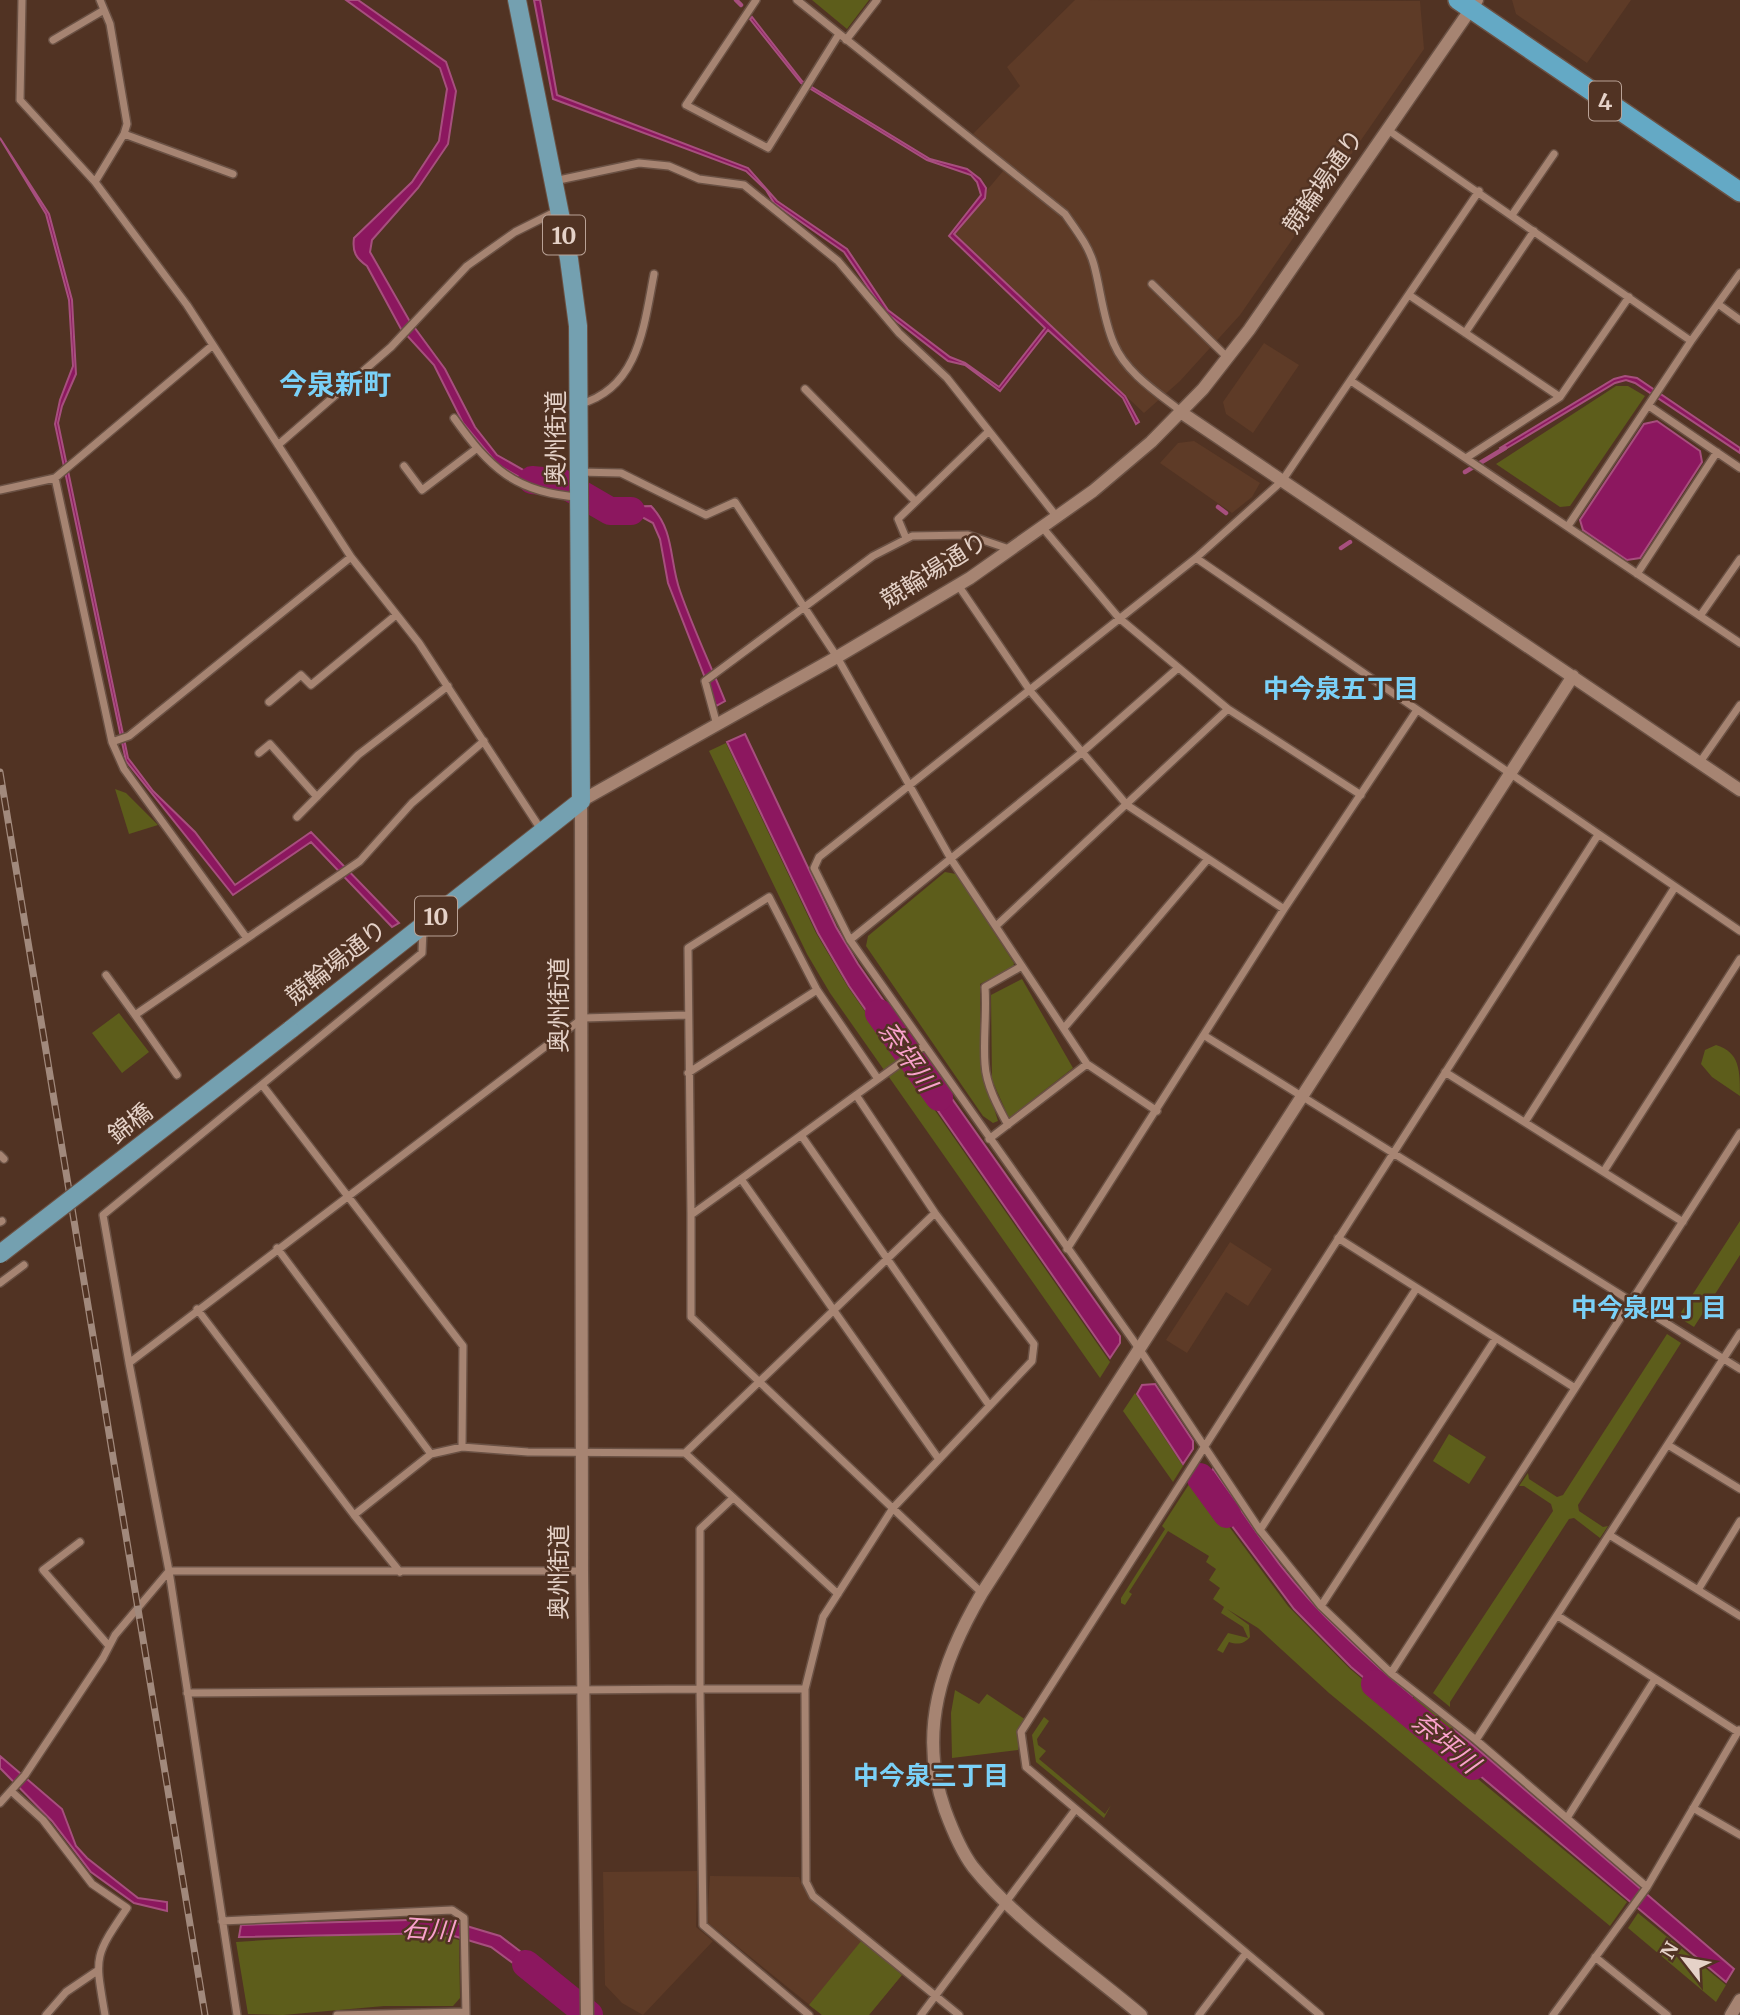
<svg xmlns="http://www.w3.org/2000/svg" width="1740" height="2015" viewBox="0 0 1740 2015" font-family="Merriweather,'Noto Sans JP',serif">
	<style>
		.built { fill: #5e3b27 }
		.green { fill: #5d5d1b }
		.water { fill: #8c175f; stroke: #a74f7e; stroke-width: 2 }
		.lines { fill: none; stroke-linecap: round; stroke-linejoin: round }
		.stream { stroke: #a74f7e; stroke-width: 4.5 }
		.river { stroke: #8c175f; stroke-width: 28 }
		.minor-casing { stroke: #6a5144; stroke-width: 10 }
		.tertiary-casing { stroke: #6a5144; stroke-width: 15 }
		.primary-casing { stroke: #6a5144; stroke-width: 20 }
		.trunk-casing { stroke: #6a5144; stroke-width: 22 }
		.minor { stroke: #a68472; stroke-width: 7 }
		.tertiary { stroke: #a68472; stroke-width: 12 }
		.primary { stroke: #74a0b0; stroke-width: 18 }
		.trunk { stroke: #64a9c5; stroke-width: 19 }
		.rail-casing { stroke: #a1897c; stroke-width: 7 }
		.rail { stroke: #513323; stroke-width: 4.5; stroke-dasharray: 13; stroke-linecap: butt }
		.primary-bridge-casing { stroke: #6a5144; stroke-width: 20; stroke-linecap: butt }
		.primary-bridge { stroke: #74a0b0; stroke-width: 18 }
		.labels { text-anchor: middle; dominant-baseline: central; stroke-width: 5; stroke-linejoin: round; paint-order: stroke }
		.shield { fill: #513323; stroke: #b9a296; stroke-width: 2 }
		.shield-label { font-size: 23px; font-weight: bold; fill: #e5d2c8 }
		.street-label { font-size: 24px; fill: #e5d2c8; stroke: #513323 }
		.neighbourhood-label { font-size: 26px; font-weight: bold; fill: #7ad1f8; stroke: #513323 }
		.water-label { font-size: 26px; font-style: italic; fill: #f9a1cc; stroke: #513323 }
		.quarter-label { font-size: 28px; font-weight: bold; fill: #7ad1f8; stroke: #513323 }
	</style>
	<rect width="100%" height="100%" fill="#513323"/>
	<path class="built" d="M 1075,0 L 1420,1 L 1424,49 L 1240,315 L 1180,381 L 1144,413 L 951,233 L 1009,164 L 973,134 L 1020,86 L 1007,67 Z
		M 1512,0 L 1631,0 L 1587,63 L 1516,14 Z
		M 1264,343 L 1299,365 L 1253,433 L 1226,414 L 1223,402 Z
		M 1194,441 L 1260,483 L 1252,497 L 1232,513 L 1160,463 L 1178,443 Z
		M 1230,1242 L 1272,1269 L 1248,1306 L 1226,1292 L 1187,1353 L 1166,1340 Z
		M 697,1871 L 696,1927 L 713,1941 L 643,2015 L 622,2003 L 605,1985 L 603,1872 Z
		M 710,1876 L 799,1877 L 805,1891 L 902,1975 L 869,2015 L 822,2015 L 707,1922 Z"/>
	<path class="green" d="M 812,0 L 869,0 L 847,29 Z
		M 1616,386 L 1628,386 L 1645,396 L 1570,506 L 1560,507 L 1496,464 Z
		M 726,743 L 816,933 L 848,987 L 892,1050 L 911,1037 L 926,1060 L 909,1073 L 1110,1362 L 1100,1378 L 830,993 L 807,954 L 709,751 Z
		M 115,789 L 126,793 L 158,825 L 129,834 Z
		M 945,872 L 956,874 L 1014,963 L 1013,968 L 980,984 L 981,1066 L 998,1121 L 993,1123 L 983,1116 L 866,946 L 868,936 Z
		M 1022,979 L 1073,1068 L 1009,1118 L 992,1080 L 991,995 Z
		M 119,1013 L 149,1052 L 122,1073 L 92,1033 Z
		M 1716,1045 C 1740,1052 1740,1071 1740,1096 L 1712,1077 L 1701,1064 L 1705,1050 Z
		M 1740,1221 L 1740,1255 L 1694,1327 L 1678,1317 Z
		M 1667,1334 L 1681,1343 L 1578,1505 L 1579,1511 L 1603,1527 L 1608,1526 L 1600,1538 L 1574,1518 L 1569,1519 L 1450,1702 L 1450,1707 L 1433,1693 L 1553,1511 L 1551,1504 L 1524,1486 L 1519,1486 L 1528,1473 L 1529,1479 L 1557,1497 L 1563,1495 Z
		M 1135,1393 L 1183,1466 L 1173,1482 L 1123,1411 Z
		M 1449,1434 L 1486,1457 L 1469,1484 L 1433,1461 Z
		M 1193,1478 L 1288,1606 L 1349,1668 L 1401,1712 L 1415,1696 L 1454,1728 L 1438,1746 L 1627,1902 L 1610,1926 L 1329,1693 L 1258,1628 L 1227,1609 L 1249,1625 L 1250,1637 C 1244,1644 1238,1645 1229,1642 L 1223,1653 L 1217,1650 L 1228,1633 L 1248,1638 L 1243,1627 L 1221,1613 L 1224,1607 L 1213,1599 L 1220,1588 L 1209,1580 L 1216,1569 L 1206,1562 L 1209,1556 L 1168,1531 L 1129,1592 L 1132,1594 L 1125,1605 L 1121,1603 L 1121,1598 L 1165,1529 L 1162,1526 Z
		M 955,1690 L 979,1704 L 987,1694 L 1026,1720 L 1018,1734 L 1018,1750 L 952,1758 L 951,1713 Z
		M 1044,1717 L 1049,1721 L 1037,1739 L 1038,1745 L 1046,1751 L 1039,1759 L 1105,1814 L 1111,1805 L 1104,1818 L 1036,1762 L 1032,1735 Z
		M 1638,1913 L 1726,1985 L 1716,2002 L 1628,1928 Z
		M 342,1935 L 439,1935 L 459,1940 L 460,1998 L 453,2006 L 384,2006 L 283,2015 L 248,2014 L 236,1942 Z
		M 862,1940 L 902,1975 L 869,2015 L 822,2015 L 809,2005 Z"/>
	<path class="water" d="M 346,0 L 358,0 L 446,62 L 456,91 L 448,144 L 418,188 L 372,240 L 370,252 L 409,320 L 445,369 L 475,427 L 497,455 L 534,476 L 567,481 L 567,490 L 532,484 L 498,465 L 463,423 L 434,365 L 401,329 L 367,266 C 356,258 352,252 354,238 L 412,182 L 439,141 L 447,89 L 440,68 Z
		M 534,0 L 540,0 L 557,95 L 748,168 L 777,201 L 847,249 L 888,310 L 950,357 L 965,363 L 999,387 L 1045,328 L 949,236 L 981,195 L 977,182 L 971,175 L 927,160 L 801,83 L 750,19 L 752,17 L 802,81 L 930,159 L 967,169 L 980,179 L 986,188 L 985,198 L 954,234 L 1125,396 L 1139,422 L 1136,424 L 1123,398 L 1048,330 L 1000,391 L 965,365 L 948,361 L 885,312 L 844,252 L 774,203 L 766,190 L 746,171 L 553,99 Z
		M 0,138 L 49,214 L 72,300 L 76,374 L 62,406 L 58,423 L 128,758 L 153,791 L 195,832 L 235,885 L 311,832 L 399,923 L 392,927 L 311,842 L 233,895 L 126,761 L 55,424 L 60,400 L 73,366 L 69,300 L 46,214 Z
		M 1625,376 L 1637,378 L 1740,448 L 1740,453 L 1635,383 L 1626,380 L 1615,383 L 1502,451 L 1500,448 L 1614,379 Z
		M 1657,421 L 1700,451 L 1702,462 L 1640,558 L 1627,560 L 1583,530 L 1580,520 L 1644,424 Z
		M 594,496 L 612,507 L 651,506 C 675,531 669,560 680,591 C 693,628 710,664 725,701 L 716,706 L 668,583 L 660,539 L 653,523 L 642,517 L 608,515 L 594,506 Z
		M 745,734 L 836,927 L 858,964 L 909,1037 L 893,1049 L 849,986 L 818,933 L 727,742 Z
		M 926,1062 L 1120,1336 L 1120,1343 L 1110,1358 L 911,1072 Z
		M 1155,1384 L 1193,1441 L 1193,1449 L 1183,1464 L 1137,1394 L 1142,1385 Z
		M 1213,1469 C 1235,1501 1257,1534 1280,1565 C 1319,1615 1365,1656 1412,1697 L 1402,1710 L 1351,1667 L 1294,1609 L 1202,1486 Z
		M 1454,1729 L 1734,1969 L 1726,1982 L 1442,1744 Z
		M 0,1756 L 62,1809 L 76,1846 L 87,1858 L 138,1898 L 167,1902 L 167,1911 L 134,1903 L 91,1872 L 52,1821 L 0,1768 Z
		M 443,1919 L 500,1936 L 559,1981 L 551,1991 L 491,1947 L 444,1933 L 239,1937 L 241,1925 Z"/>
	<g class="lines">
		<path class="stream" d="M 736,0 L 741,5
			M 1465,472 L 1505,448
			M 1218,507 L 1226,513
			M 1341,548 L 1350,542"/>
		<path class="river" d="M 532,480 L 562,483 L 610,511 L 631,511
			M 879,1013 L 939,1097
			M 1200,1477 L 1227,1514
			M 1375,1684 L 1473,1766
			M 526,1964 L 589,2015"/>
		<defs>
			<path id="minor" d="M 22,0 L 20,100 L 95,182
				M 100,0 L 110,24 L 127,124 L 124,134 L 95,182 L 187,305 L 213,345
				M 756,0 L 686,105 L 768,148 L 839,34
				M 797,0 L 1065,214 C 1076,230 1089,246 1094,265 C 1101,291 1103,319 1114,344 C 1126,373 1158,393 1182,412
				M 53,40 L 104,10
				M 846,40 L 877,0
				M 1388,130 L 1691,341 L 1740,273
				M 124,134 L 233,174
				M 554,181 L 639,163 L 669,166 L 699,179 L 744,185 L 838,261 L 899,333 L 947,378 L 1057,517
				M 1479,191 L 1282,481 L 1196,558 L 819,857 L 814,868 L 850,940 L 1140,1350 L 1260,1530 L 1321,1606 L 1391,1673 L 1476,1740 L 1647,1887 L 1553,2015
				M 1512,215 L 1554,154
				M 1152,284 L 1228,358
				M 1409,295 L 1560,397 L 1466,458
				M 1718,304 L 1740,320
				M 1465,333 L 1534,231
				M 1351,381 L 1740,643
				M 805,389 L 915,501
				M 1560,397 L 1629,297
				M 580,404 C 639,388 644,325 654,274
				M 1649,406 L 1740,468
				M 454,418 C 489,467 515,493 579,497
				M 278,445 L 391,347 L 467,266 L 515,232 L 559,210
				M 404,466 L 422,490 L 476,449
				M 579,472 L 621,473 L 706,515 L 735,502 L 837,657 L 951,859 L 1087,1064 L 1157,1111
				M 55,478 L 112,742 L 124,769 L 246,937
				M 0,490 L 55,478 L 213,345 L 351,557 L 419,643 L 542,831
				M 1568,526 L 1691,341
				M 906,538 L 898,519 L 988,432
				M 1196,558 L 1740,931
				M 1637,574 L 1717,452
				M 958,585 L 1031,692 L 1127,805 L 1284,909
				M 1700,616 L 1740,559
				M 269,702 L 301,675 L 311,685 L 396,615
				M 1228,709 L 1361,795
				M 717,725 L 705,681 L 873,556 L 912,536 L 968,535 L 1012,550
				M 112,742 L 129,736 L 351,557
				M 259,753 L 270,744 L 317,797
				M 1700,762 L 1740,705
				M 297,817 L 358,755 L 448,686
				M 996,926 L 1228,709 L 1119,618 L 1042,527
				M 850,940 L 1080,754 L 1178,668
				M 106,975 L 135,1015
				M 1064,1028 L 1208,859
				M 1205,1036 L 1740,1369
				M 1445,1072 L 1683,1222
				M 688,1073 L 817,990
				M 177,1075 L 135,1015 L 360,861 L 412,803 L 484,741
				M 263,1086 L 463,1346 L 462,1447
				M 856,1095 L 924,1046
				M 1525,1122 L 1675,887
				M 1008,1125 C 998,1107 986,1085 985,1064 C 983,1038 987,1013 985,987 L 1022,966
				M 801,1135 L 989,1405
				M 989,1139 L 1087,1064
				M 0,1155 L 4,1159
				M 1604,1171 L 1740,959
				M 741,1179 L 691,1215 L 691,1317 L 982,1593
				M 691,1215 L 688,948 L 769,897 L 817,990 L 878,1079
				M 0,1222 L 2,1221
				M 1338,1238 L 1575,1388
				M 277,1248 L 431,1454
				M 1067,1249 L 1284,909 L 1417,710
				M 0,1283 L 24,1265
				M 197,1309 L 354,1515
				M 129,1363 L 103,1215 L 422,953 L 423,929
				M 1668,1445 L 1740,1489
				M 685,1453 L 838,1594
				M 938,1458 L 741,1179 L 856,1095 L 935,1213 L 1034,1344 L 1032,1361 L 893,1508 L 823,1617 L 805,1689 L 806,1882 L 813,1896 L 959,2015
				M 733,1498 L 700,1529 L 700,1689 L 805,1689
				M 1260,1530 L 1416,1289
				M 1611,1536 L 1740,1616
				M 80,1542 L 43,1570 L 109,1646
				M 400,1572 L 354,1515 L 431,1454 L 462,1447 L 528,1452 L 685,1453 L 935,1213
				M 1698,1590 L 1740,1521
				M 1321,1606 L 1496,1338
				M 1558,1616 L 1738,1732
				M 1391,1673 L 1740,1133
				M 187,1693 L 700,1689 L 703,1925 L 809,2015
				M 1476,1740 L 1740,1333
				M 11,1791 L 43,1820 L 92,1884 L 127,1908 C 93,1958 95,1956 105,2015
				M 0,1803 L 25,1775 L 103,1658 L 115,1635 L 169,1571 L 582,1571
				M 1693,1808 L 1740,1835
				M 1567,1818 L 1655,1679
				M 1647,1887 L 1739,1730
				M 222,1921 L 452,1910 L 464,1918 L 466,2015
				M 1595,1957 L 1667,2015
				M 46,2015 L 66,1992 L 97,1971
				M 237,2015 L 169,1571 L 129,1363 L 583,1018 L 687,1015
				M 337,2015 L 466,2012
				M 921,2015 L 1075,1810
				M 1199,2015 L 1246,1953
				M 1320,2015 L 1026,1767 L 1021,1732 L 1598,835"/>
			<path id="tertiary" d="M 1182,413 L 1740,790
				M 587,2015 L 582,1571 L 581,801 L 837,657 L 970,578 L 1093,491 L 1151,442 L 1203,389 L 1249,330 L 1477,0
				M 1141,2015 C 1088,1970 1016,1921 973,1867 C 961,1851 952,1829 945,1810 C 917,1732 942,1661 982,1593 L 1573,676
				M 1731,2015 L 1740,2000"/>
			<path id="primary" d="M 290,1030 L 581,801 L 578,326 L 569,259 L 517,0"/>
			<path id="trunk" d="M 1458,0 L 1740,192"/>
		</defs>
		<use href="#minor" class="minor-casing"/>
		<use href="#tertiary" class="tertiary-casing"/>
		<use href="#primary" class="primary-casing"/>
		<use href="#trunk" class="trunk-casing"/>
		<use href="#minor" class="minor"/>
		<use href="#tertiary" class="tertiary"/>
		<use href="#primary" class="primary"/>
		<use href="#trunk" class="trunk"/>
		<defs>
			<path id="rail" d="M 0,772 L 205,2015"/>
		</defs>
		<use href="#rail" class="rail-casing"/>
		<use href="#rail" class="rail"/>
		<defs>
			<path id="primary-bridge" d="M 0,1254 L 290,1030"/>
		</defs>
		<use href="#primary-bridge" class="primary-bridge-casing"/>
		<use href="#primary-bridge" class="primary-bridge"/>
	</g>
	<g class="labels">
		<g class="shield">
			<rect x="1589" y="81.5" width="32" height="39" rx="5"/>
			<rect x="543" y="215.5" width="42" height="39" rx="5"/>
			<rect x="415" y="896.5" width="42" height="39" rx="5"/>
		</g>
		<g class="shield-label">
			<text x="1605" y="101">4</text>
			<text x="564" y="235">10</text>
			<text x="436" y="916">10</text>
		</g>
		<g class="street-label">
			<text transform="translate(1323 181) rotate(-55)">競輪場通り</text>
			<text transform="translate(555 438) rotate(-90)">奥州街道</text>
			<text transform="translate(934 570) rotate(-32)">競輪場通り</text>
			<text transform="translate(336 962) rotate(-38)">競輪場通り</text>
			<text transform="translate(558 1005) rotate(-90)">奥州街道</text>
			<text transform="translate(130 1123) rotate(-38)">錦橋</text>
			<text transform="translate(558 1572) rotate(-90)">奥州街道</text>
		</g>
		<g class="neighbourhood-label">
			<text x="1341" y="688">中今泉五丁目</text>
			<text x="1649" y="1307">中今泉四丁目</text>
			<text x="931" y="1775">中今泉三丁目</text>
		</g>
		<g class="water-label">
			<text transform="translate(908 1056) rotate(55)">奈坪川</text>
			<text transform="translate(1446 1742) rotate(40)">奈坪川</text>
			<text transform="translate(428 1929) rotate(4)">石川</text>
		</g>
		<g class="quarter-label">
			<text x="335" y="384">今泉新町</text>
		</g>
	</g>
	<g transform="translate(1684 1959) rotate(301)" stroke="#513323" stroke-width="5" paint-order="stroke">
	<path d="M0-5L12 26L0 18L-12 26Z" fill="#e5d2c8"/>
	<text y="-10" font-size="19" font-weight="bold" text-anchor="middle" fill="#e5d2c8">N</text>
	</g>
</svg>
